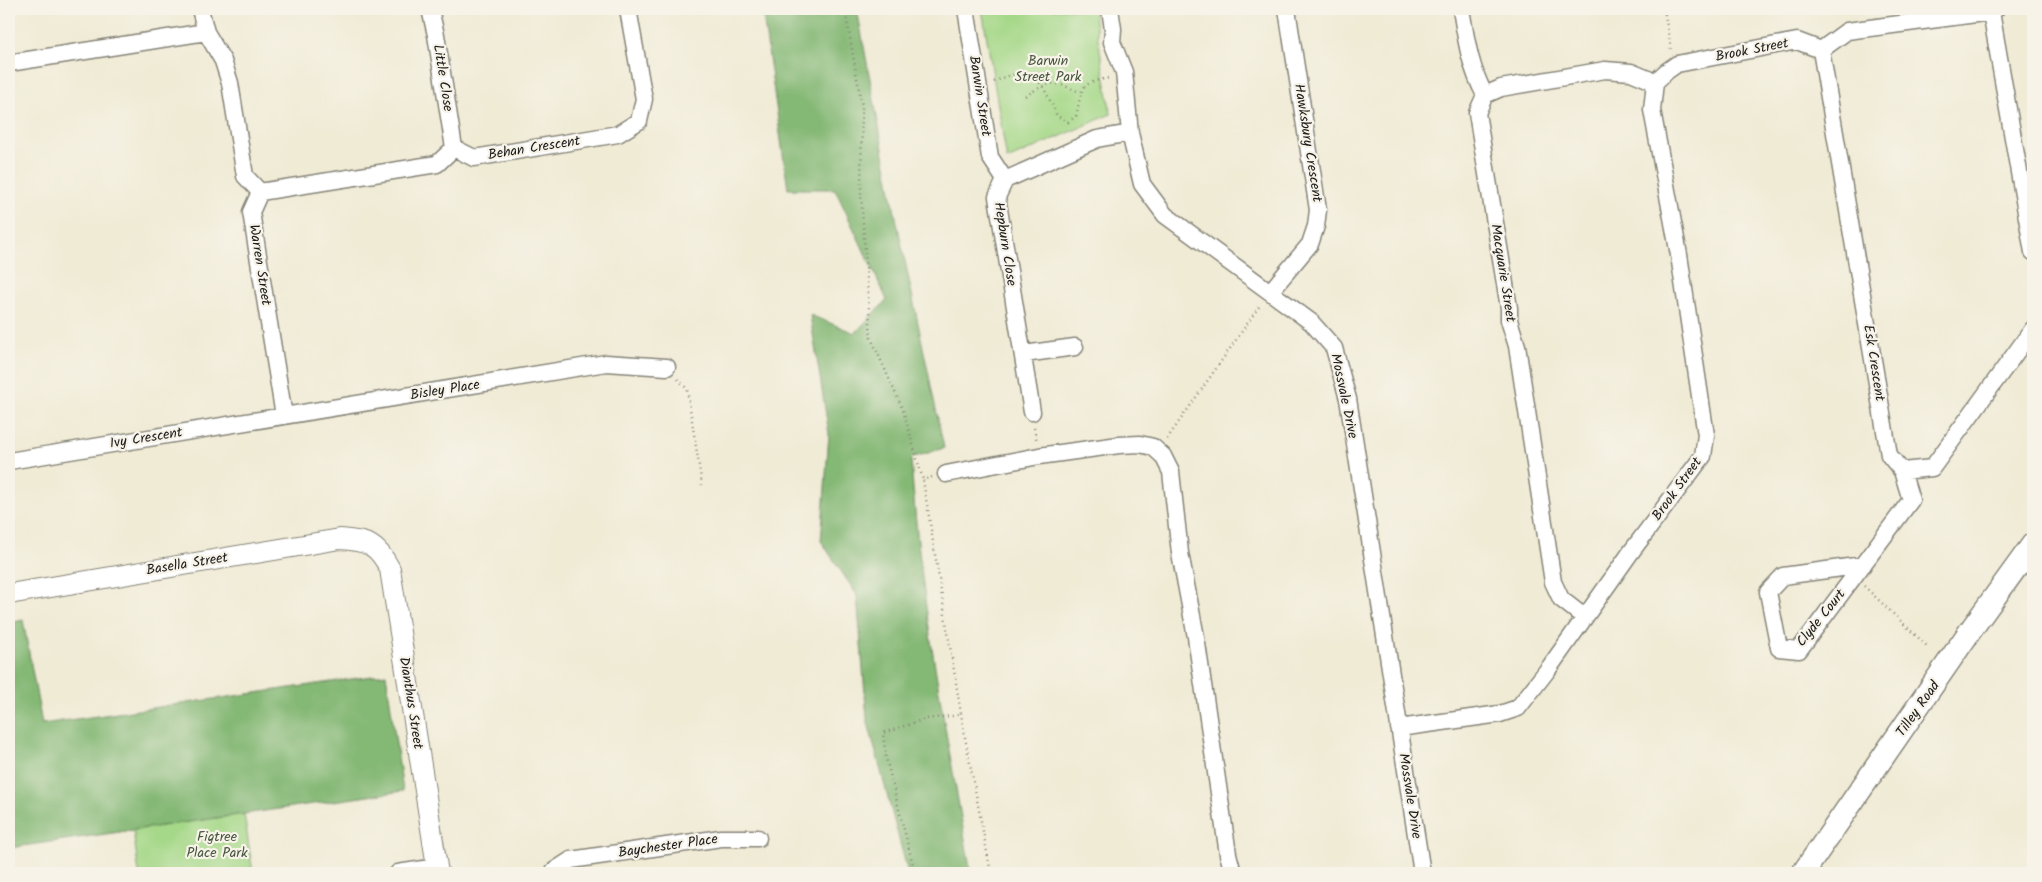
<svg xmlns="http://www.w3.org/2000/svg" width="2042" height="882" viewBox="0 0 2042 882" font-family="Kalam,sans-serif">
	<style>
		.green { fill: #a5d888; stroke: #607a52 }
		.forest { fill: #84b874; stroke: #506a48 }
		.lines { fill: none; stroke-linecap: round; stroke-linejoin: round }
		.minor-casing { stroke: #868478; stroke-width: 19 }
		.tertiary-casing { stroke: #868478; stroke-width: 22 }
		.secondary-casing { stroke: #868478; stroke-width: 25 }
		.path { stroke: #868478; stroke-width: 2.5; stroke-dasharray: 1 4; stroke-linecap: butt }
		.minor { stroke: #fff; stroke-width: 16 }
		.tertiary { stroke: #fff; stroke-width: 20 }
		.secondary { stroke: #fff; stroke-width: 22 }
		.labels { text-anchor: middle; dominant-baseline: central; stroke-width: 4.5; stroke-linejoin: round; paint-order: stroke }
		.street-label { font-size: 14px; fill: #1c1c1c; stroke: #f7f3e8 }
		.park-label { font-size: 14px; fill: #45543c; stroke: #f7f3e8 }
	</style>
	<rect width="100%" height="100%" fill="#f7f3e8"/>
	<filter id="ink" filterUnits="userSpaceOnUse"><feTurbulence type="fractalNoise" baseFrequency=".02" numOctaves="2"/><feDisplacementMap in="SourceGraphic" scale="10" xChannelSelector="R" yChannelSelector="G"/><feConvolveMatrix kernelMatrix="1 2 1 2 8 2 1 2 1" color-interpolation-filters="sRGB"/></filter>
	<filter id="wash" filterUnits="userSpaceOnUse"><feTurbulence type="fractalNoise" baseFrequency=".0096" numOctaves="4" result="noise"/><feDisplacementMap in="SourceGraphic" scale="20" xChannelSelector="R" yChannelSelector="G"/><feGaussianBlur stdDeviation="1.12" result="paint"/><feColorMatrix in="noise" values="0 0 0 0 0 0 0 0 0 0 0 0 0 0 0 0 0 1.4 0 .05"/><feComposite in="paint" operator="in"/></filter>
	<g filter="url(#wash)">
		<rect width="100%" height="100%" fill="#f0ebd5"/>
		<path class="green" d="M 982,9 L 1093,9 L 1111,114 L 1007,160 Z
			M 244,814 L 253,873 L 139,873 L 133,830 Z"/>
		<path class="forest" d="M 762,9 L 857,9 L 894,208 L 944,448 L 911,458 C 919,598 947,736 971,873 L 908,873 L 867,719 L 857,595 L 821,541 L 829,434 L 810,315 L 855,333 L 887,300 L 835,189 L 788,189 Z
			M 23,620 L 42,724 L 386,674 L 403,791 L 9,848 L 9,623 Z"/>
	</g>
	<g filter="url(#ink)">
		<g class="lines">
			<defs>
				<path id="minor" d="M 200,9 L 206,32 L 223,61 L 230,83 L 245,176 L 260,192 L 251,212 L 284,416
					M 430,9 L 436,35 L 454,148
					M 966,9 L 990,157 L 1005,180
					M 1110,9 L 1113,29 L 1112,42 L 1124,72 L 1130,133 L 1142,184 L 1165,215 L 1311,322 L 1334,348 L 1348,399 L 1422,873
					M 1461,9 C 1466,39 1470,68 1485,95
					M 1991,12 L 2033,252
					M 1821,50 L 1889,455 L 1902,471 L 1911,500 L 1799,650 L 1779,648 L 1768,592 L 1783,576 L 1863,565
					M 9,63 L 206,32
					M 1655,82 L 1667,71 L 1677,64 L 1797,41 L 1821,50 L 1847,31 L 1991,12 L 1996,9
					M 260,192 L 437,164 L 454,148 L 474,158 L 618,134 L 639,121 L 644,99 L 628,9
					M 1270,292 L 1310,244 L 1316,226 L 1318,210 L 1287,9
					M 1024,354 L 1075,347
					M 1032,412 L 997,197 L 1005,180 L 1097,139 L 1130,133
					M 9,461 L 606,363 L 667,367
					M 1902,471 L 1932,468 L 2033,329
					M 946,474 L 1039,456 L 1119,445 L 1140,444 L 1153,447 L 1163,456 L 1171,472 L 1180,553 L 1196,637 L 1228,854 L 1233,873
					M 1399,728 L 1500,714 L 1518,708 L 1549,668 L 1631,552 L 1703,456 L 1706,435 L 1703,416 L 1679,255 L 1652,110 L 1655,82 L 1631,72 L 1605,70 L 1501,88 L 1485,95 L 1477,113 L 1509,308 L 1509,320 L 1517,346 L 1553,582 L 1561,599 L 1584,617
					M 398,873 L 437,867
					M 554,873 L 554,871 L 571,860 L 721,838 L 758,838"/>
				<path id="tertiary" d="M 9,594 L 340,539 C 368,541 377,544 390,569 L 438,873"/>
				<path id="secondary" d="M 1803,873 L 1970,631 L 2033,544"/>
			</defs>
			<use href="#minor" class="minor-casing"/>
			<use href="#tertiary" class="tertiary-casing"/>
			<use href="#secondary" class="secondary-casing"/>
			<path class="path" d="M 845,9 L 862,106 L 861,194 L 871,338 L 903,410 L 923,480
				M 1664,9 L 1671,49
				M 994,82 C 1035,61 1042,82 1057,116 L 1068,122 L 1076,116 C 1083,88 1077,84 1109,78
				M 1025,96 C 1050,81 1053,80 1079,92
				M 678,379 L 687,389 L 702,485
				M 1034,428 L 1037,442
				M 1167,439 L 1261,304
				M 932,477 L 923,480 L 964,732 L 991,873
				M 1864,586 L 1929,648
				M 915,873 L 886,758 L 883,733 L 925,719 L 961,715"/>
			<use href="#minor" class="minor"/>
			<use href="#tertiary" class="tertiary"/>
			<use href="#secondary" class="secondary"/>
		</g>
	</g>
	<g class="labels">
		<g class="street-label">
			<text transform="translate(1752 50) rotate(-11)">Brook Street</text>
			<text transform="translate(443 78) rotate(81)">Little Close</text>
			<text transform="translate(980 96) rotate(81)">Barwin Street</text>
			<text transform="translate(1308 143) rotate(81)">Hawksbury Crescent</text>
			<text transform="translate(534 148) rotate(-9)">Behan Crescent</text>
			<text transform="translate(1005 244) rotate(81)">Hepburn Close</text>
			<text transform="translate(260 265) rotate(81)">Warren Street</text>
			<text transform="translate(1503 273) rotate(81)">Macquarie Street</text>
			<text transform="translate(1874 363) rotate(81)">Esk Crescent</text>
			<text transform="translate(445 390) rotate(-9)">Bisley Place</text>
			<text transform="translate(1344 396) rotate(78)">Mossvale Drive</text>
			<text transform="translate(146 438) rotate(-9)">Ivy Crescent</text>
			<text transform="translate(1677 489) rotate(-54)">Brook Street</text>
			<text transform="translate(187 564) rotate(-9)">Basella Street</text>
			<text transform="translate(1821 618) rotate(-51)">Clyde Court</text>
			<text transform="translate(411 703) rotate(81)">Dianthus Street</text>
			<text transform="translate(1918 709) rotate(-55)">Tilley Road</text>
			<text transform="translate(1410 796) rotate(81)">Mossvale Drive</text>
			<text transform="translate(668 846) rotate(-8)">Baychester Place</text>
		</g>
		<g class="park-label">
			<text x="1048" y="61">Barwin<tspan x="1048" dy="16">Street Park</tspan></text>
			<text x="217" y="837">Figtree<tspan x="217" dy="16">Place Park</tspan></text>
		</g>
	</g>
	<rect width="2042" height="882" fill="none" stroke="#f7f3e8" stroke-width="30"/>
</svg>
